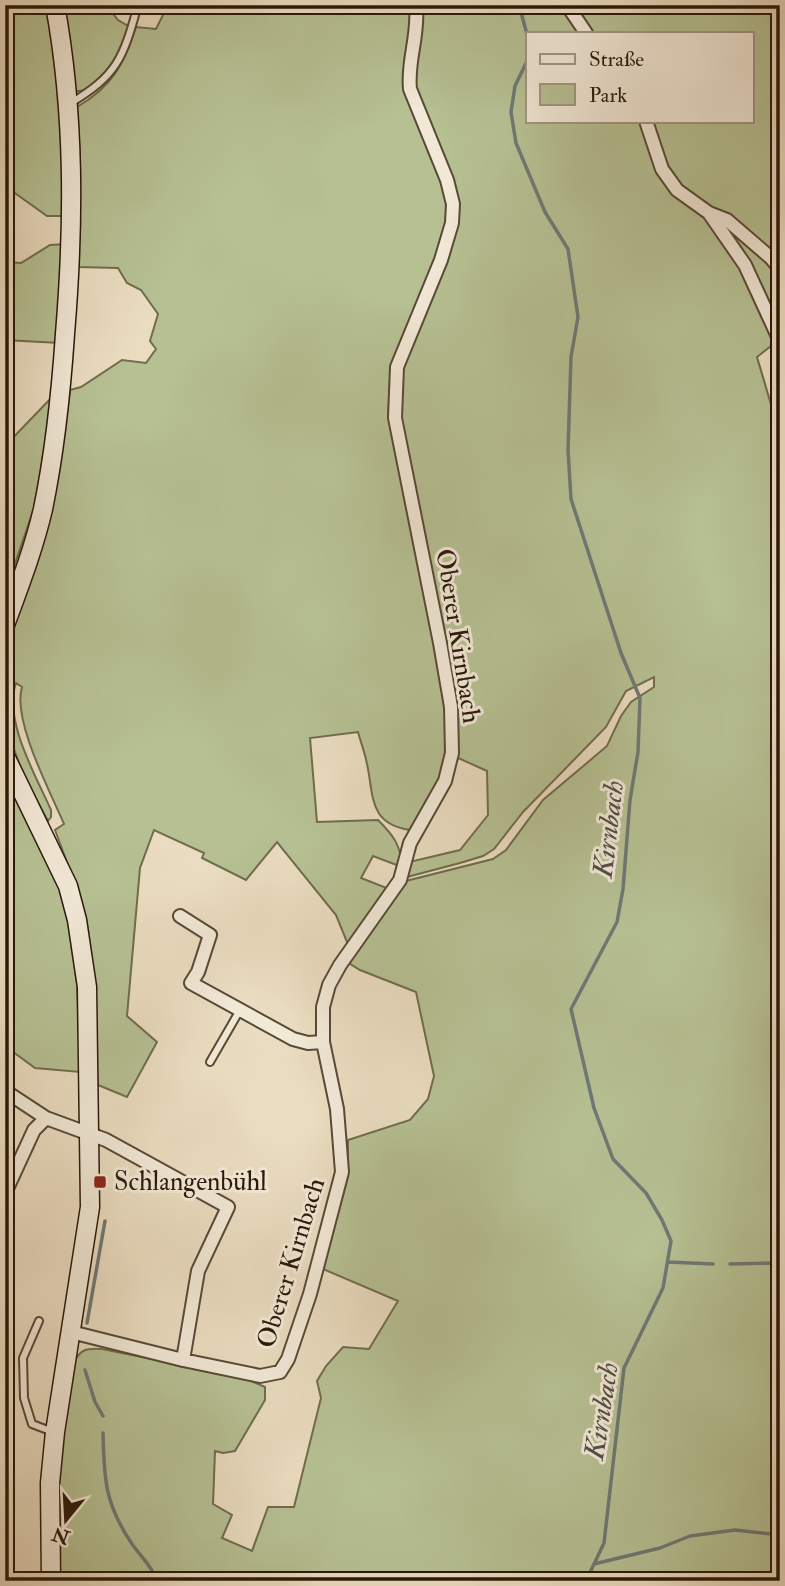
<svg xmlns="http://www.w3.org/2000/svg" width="785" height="1586" viewBox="0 0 785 1586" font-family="'IM FELL Double Pica',serif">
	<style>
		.green { fill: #b6c093; stroke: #706c4e; stroke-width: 2 }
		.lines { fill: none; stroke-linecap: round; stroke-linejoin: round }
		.stream { stroke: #6e7974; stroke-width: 3.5 }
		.lane-casing { stroke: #594937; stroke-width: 10 }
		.street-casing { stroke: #594937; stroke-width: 16 }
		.secondary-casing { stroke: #291809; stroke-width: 21 }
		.lane { stroke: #f1e8d6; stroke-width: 6 }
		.street { stroke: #f1e8d6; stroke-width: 12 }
		.secondary { stroke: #f1e8d6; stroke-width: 18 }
		.poi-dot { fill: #8f2418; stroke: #f1e8d6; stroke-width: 2.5 }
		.labels { text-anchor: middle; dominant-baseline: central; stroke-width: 6; stroke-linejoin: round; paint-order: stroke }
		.street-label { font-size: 26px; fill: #291809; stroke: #f1e8d6 }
		.poi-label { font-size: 26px; fill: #291809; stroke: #f1e8d6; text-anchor: start }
		.water-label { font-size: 28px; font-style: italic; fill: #515048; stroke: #f1e8d6 }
	</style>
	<rect width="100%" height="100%" fill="#eadcc0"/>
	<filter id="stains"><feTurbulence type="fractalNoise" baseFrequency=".00286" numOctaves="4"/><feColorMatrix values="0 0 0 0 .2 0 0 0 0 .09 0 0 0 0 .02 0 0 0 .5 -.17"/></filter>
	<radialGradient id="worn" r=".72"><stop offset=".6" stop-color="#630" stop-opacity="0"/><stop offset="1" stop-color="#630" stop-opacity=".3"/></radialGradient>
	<path class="green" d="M 5,5 L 48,5 C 62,75 63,145 64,216 L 47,216 L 5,186 Z
		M 60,5 L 106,5 L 118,20 L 130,27 C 122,49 102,94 74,91 Z
		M 177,5 L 413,5 L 407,75 L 444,181 L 449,211 L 444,238 L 396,355 L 390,380 L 388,417 L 396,440 L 447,703 L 448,753 L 439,783 L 423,816 L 410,830 C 368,824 374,795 367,764 C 365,753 361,743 358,732 L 310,738 L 317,822 L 378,820 C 393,835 401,845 402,867 L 373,856 L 361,878 L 389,889 L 352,942 L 347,942 L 336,915 L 277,842 L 246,880 L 202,858 L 204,853 L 154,830 L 140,868 L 127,1016 L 157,1042 L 127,1097 L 98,1085 L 88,929 L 77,889 L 55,830 L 64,824 C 50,791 12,720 22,687 L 16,683 C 3,720 36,776 51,810 L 51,817 L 48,821 L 23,775 L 6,726 L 5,653 L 26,585 L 47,530 L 59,469 L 70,390 L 81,387 L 122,360 L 146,363 L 156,349 L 150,341 L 158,314 L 141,290 L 127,283 L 118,268 L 78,267 L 80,157 L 77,107 C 113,86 123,65 136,27 L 156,29 L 165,11 L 175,14 Z
		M 417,5 L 564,5 L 584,33 L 528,33 L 528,121 L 752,121 L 752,33 L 593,33 L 574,5 L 780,5 L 780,339 L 757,357 L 773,411 L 780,415 L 780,1581 L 57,1581 L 57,1470 L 73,1364 C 80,1349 86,1348 102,1349 L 242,1377 L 265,1387 L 265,1400 L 235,1451 L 223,1453 L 215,1451 L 213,1504 L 232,1515 L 222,1538 L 252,1551 L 268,1507 L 294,1507 L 321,1398 L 317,1381 L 326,1366 L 343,1347 L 369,1349 L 398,1301 L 323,1269 L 348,1176 L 348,1140 L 410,1120 L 428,1099 L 434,1076 L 416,992 L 360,970 L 347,962 L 406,881 L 493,859 L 506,850 L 543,800 L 607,746 L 621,716 L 631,702 L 654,687 L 654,677 L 626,691 L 606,727 L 523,812 L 494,849 L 483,856 L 460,863 L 407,877 L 406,874 L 409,862 L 460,850 L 488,815 L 487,771 L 456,757 L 399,426 L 398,379 L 455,213 L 413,89 Z
		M 65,244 L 59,343 L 5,340 L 5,262 L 21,263 L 50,245 Z
		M 54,395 L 34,508 L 5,593 L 5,446 Z
		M 5,771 L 61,889 L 68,920 L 77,984 L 80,1072 L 35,1068 L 5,1046 Z"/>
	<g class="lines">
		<path class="stream" d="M 519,5 L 528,38
			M 528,59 L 515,86 L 511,112 L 516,143 L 545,212 L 568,249 L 578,317 L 571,357 L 568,450 L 571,499 L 621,653 L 640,698 L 638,752 L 630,800 L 623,889 L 617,922 L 571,1009 L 594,1108 L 613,1159 L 646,1193 L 662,1220 L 671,1241 L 663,1288 L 624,1368 L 604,1543 L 586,1581
			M 668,1262 L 713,1264
			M 730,1264 L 780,1263
			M 87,1323 L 105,1221
			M 85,1370 L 95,1402 L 103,1416
			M 103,1433 C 104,1480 105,1504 132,1544 C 140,1556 153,1567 157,1581
			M 594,1564 L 660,1548 L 690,1536 L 735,1530 L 780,1535"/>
		<defs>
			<path id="lane" d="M 69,104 C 118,75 123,58 138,5
				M 210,1062 L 240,1010
				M 39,1321 L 23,1358 L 24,1398 L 32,1424 L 53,1432"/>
			<path id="street" d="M 567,5 L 586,33
				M 646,121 L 662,169 L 677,190 L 709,213 L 727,220 L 771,258 L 780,269
				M 709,213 L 745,265 L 780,341
				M 180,916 L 210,935 L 198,972 L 191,983 L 293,1039 L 308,1043 L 323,1042
				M 5,1091 L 46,1118 L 106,1140 L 228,1207 L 198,1271 L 183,1360
				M 5,1193 L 34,1130 L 46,1118
				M 71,1332 L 183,1360 L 260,1376 L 280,1372 L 288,1359 L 310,1294 L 342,1172 L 337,1109 L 323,1042 L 323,1007 L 329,985 L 340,965 L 400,880 L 410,843 L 445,781 L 452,753 L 451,707 L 440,643 L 395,418 L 397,367 L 441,260 L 452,223 L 453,204 L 447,180 L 410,89 C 407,60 419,37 416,5"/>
			<path id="secondary" d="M 5,625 C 19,587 34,548 43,509 C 55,451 61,393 65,334 C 74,225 75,114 55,5
				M 5,756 L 68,886 L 77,920 L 87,987 L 90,1207 L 55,1432 L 50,1483 L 51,1581"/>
		</defs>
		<use href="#lane" class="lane-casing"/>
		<use href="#street" class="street-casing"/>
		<use href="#secondary" class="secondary-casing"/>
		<use href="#lane" class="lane"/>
		<use href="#street" class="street"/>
		<use href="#secondary" class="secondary"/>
	</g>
	<rect class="poi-dot" x="93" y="1175" width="14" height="14" rx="3.5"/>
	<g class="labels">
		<g class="street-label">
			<text transform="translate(458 636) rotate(81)">Oberer Kirnbach</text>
			<text transform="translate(291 1263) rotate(-73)">Oberer Kirnbach</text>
		</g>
		<g class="poi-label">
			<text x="114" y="1182">Schlangenbühl</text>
		</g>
		<g class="water-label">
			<text transform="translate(609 829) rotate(-83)">Kirnbach</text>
			<text transform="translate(602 1411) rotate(-81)">Kirnbach</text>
		</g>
	</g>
	<rect width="785" height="1586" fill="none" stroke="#eadcc0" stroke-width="28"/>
	<rect x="7" y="7" width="771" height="1572" fill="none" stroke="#291809" stroke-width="3.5"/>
	<rect x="14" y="14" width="757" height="1558" fill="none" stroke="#291809" stroke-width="2"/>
	<rect x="526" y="32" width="228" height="91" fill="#f1e8d6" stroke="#a19584" stroke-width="2"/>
	<rect x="540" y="54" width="35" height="10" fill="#f1e8d6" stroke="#a19584" stroke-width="2"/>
	<text x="589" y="66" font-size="21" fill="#291809">Straße</text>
	<rect x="540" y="84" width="35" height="21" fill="#b6c093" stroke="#a19584" stroke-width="2"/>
	<text x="589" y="102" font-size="21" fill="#291809">Park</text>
	<g transform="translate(66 1520) rotate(198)" stroke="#f1e8d6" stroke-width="5" paint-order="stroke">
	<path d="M0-5L12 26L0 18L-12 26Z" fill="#291809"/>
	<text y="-10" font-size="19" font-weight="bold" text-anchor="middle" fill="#291809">N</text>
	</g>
	<rect width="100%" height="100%" filter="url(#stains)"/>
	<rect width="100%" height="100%" fill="url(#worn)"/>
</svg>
